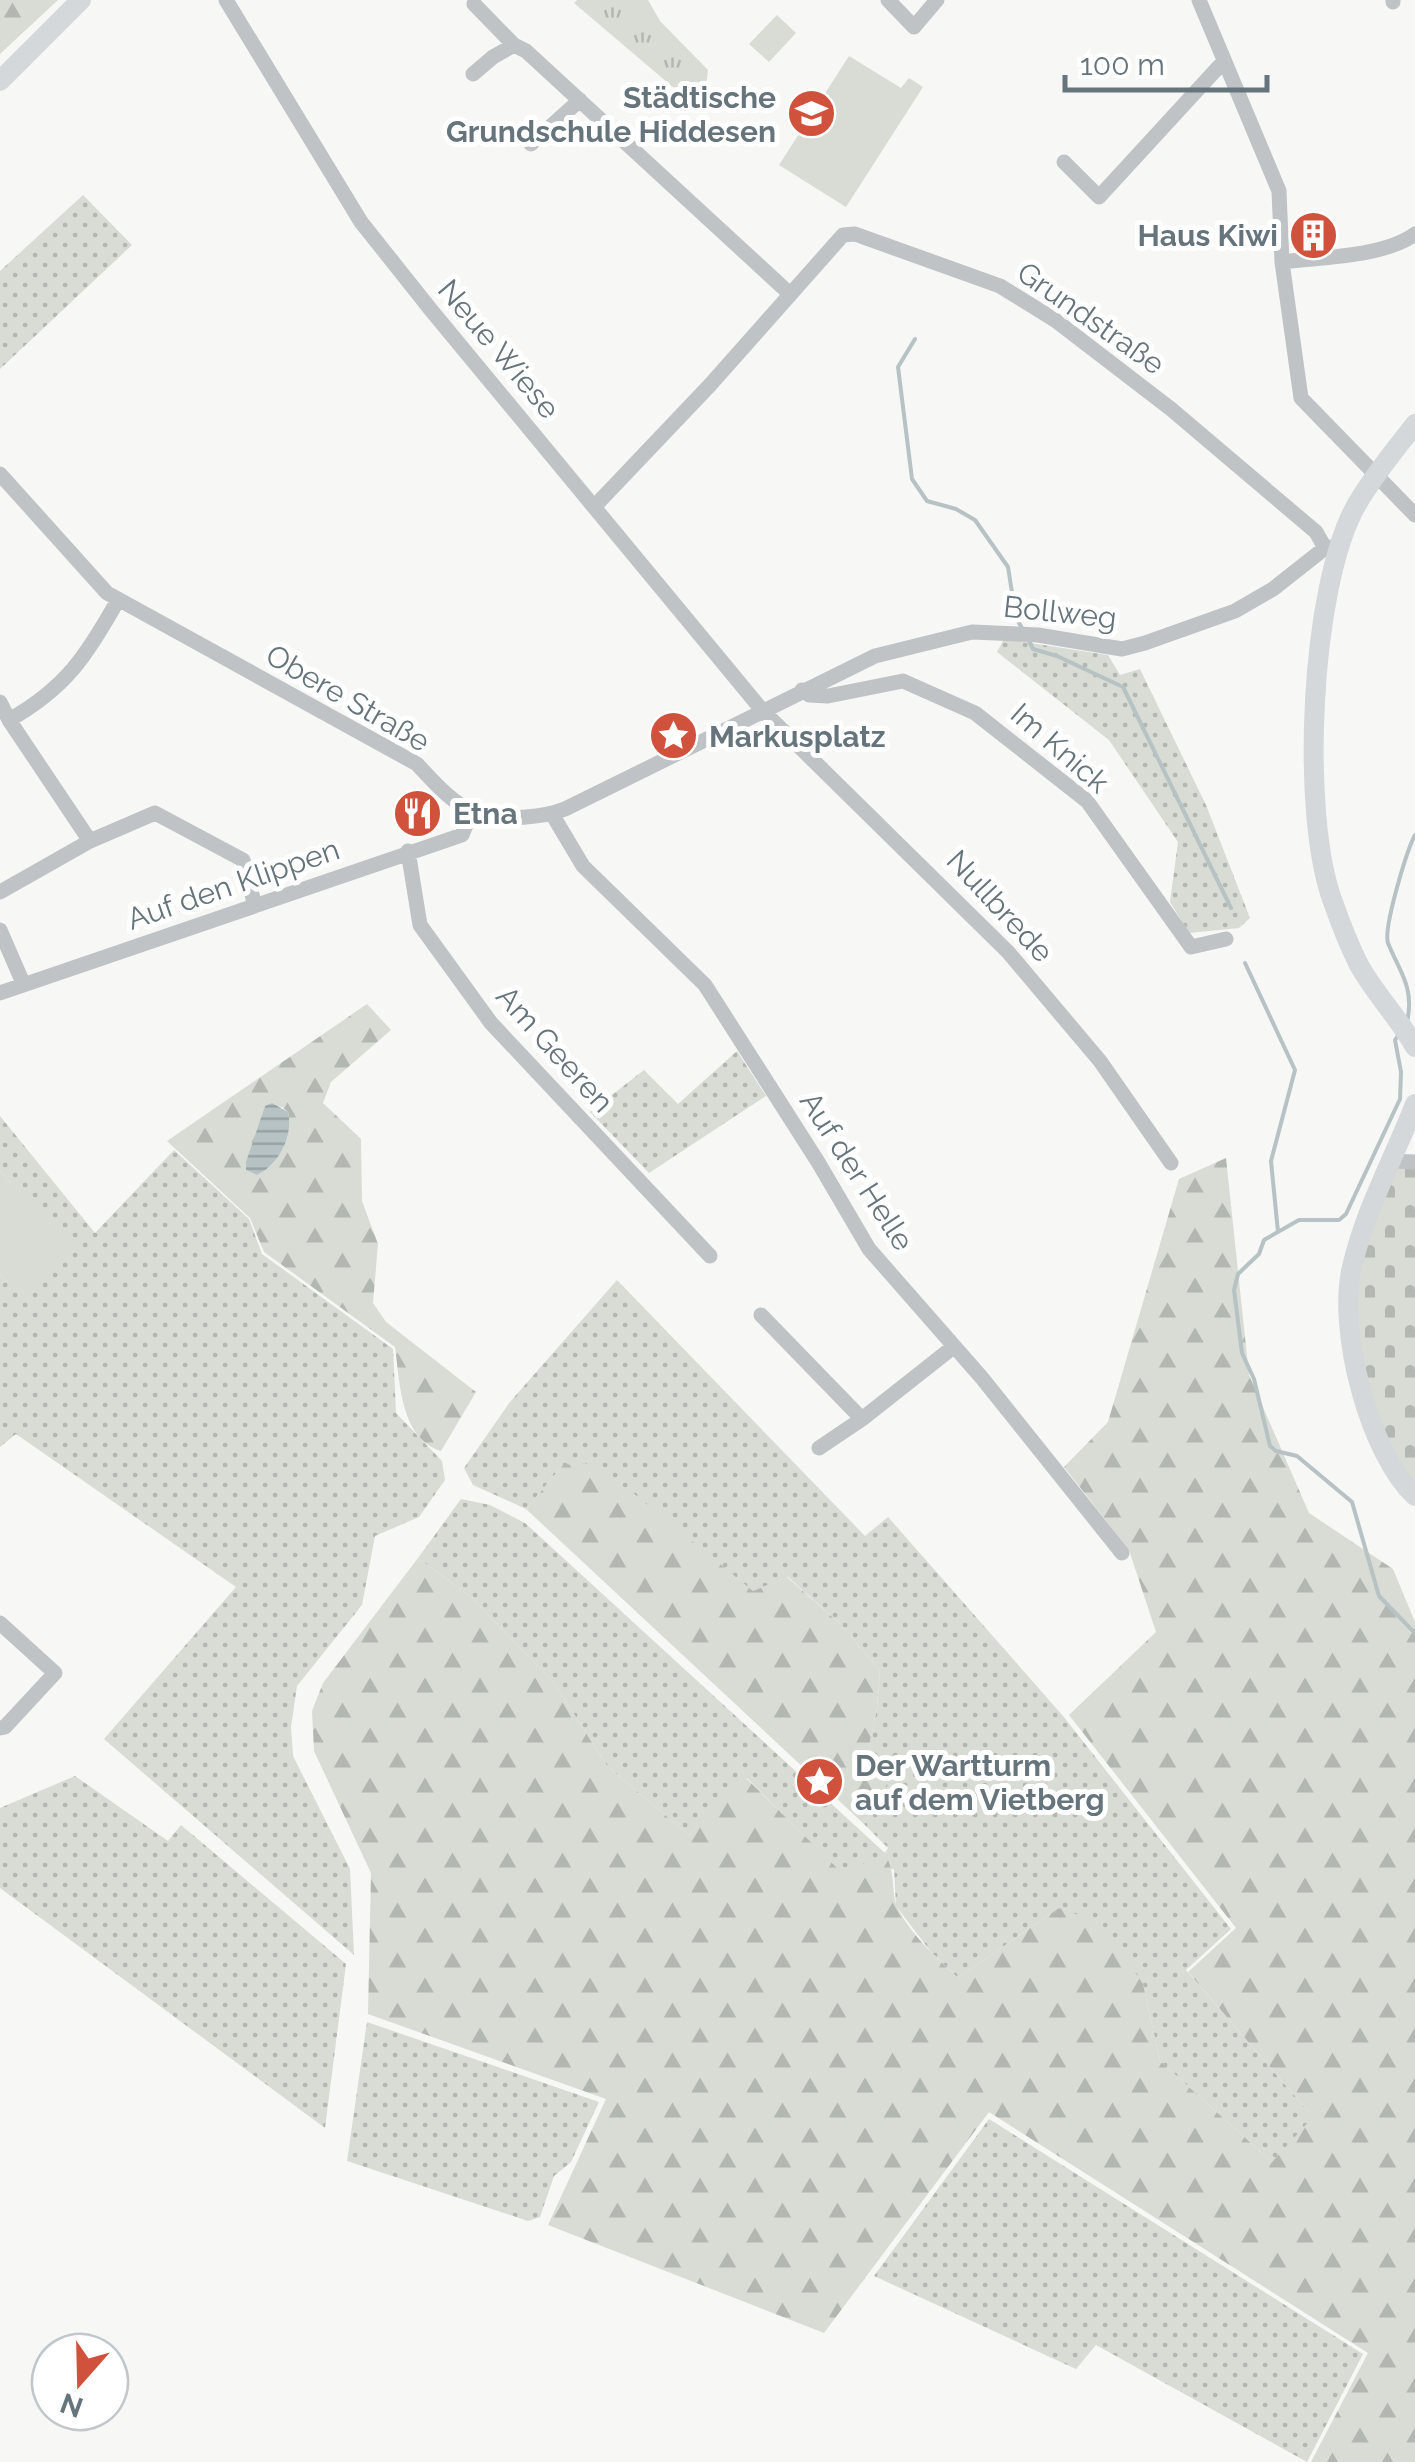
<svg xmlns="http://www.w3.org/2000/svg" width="1415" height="2462" viewBox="0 0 1415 2462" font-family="Raleway,sans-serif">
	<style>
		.grass { fill: url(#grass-dots) }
		.forest { fill: url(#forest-firs); fill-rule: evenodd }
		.cemetery { fill: url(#cemetery-stones) }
		.park { fill: url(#park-tufts) }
		.pitch { fill: #d8dcd4 }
		.water { fill: url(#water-rules) }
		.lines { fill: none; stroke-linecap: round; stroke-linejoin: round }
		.stream { stroke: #b6c2c4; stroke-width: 4 }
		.minor { stroke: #bfc3c6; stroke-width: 15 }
		.major { stroke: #d4d8da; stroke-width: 20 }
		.labels { text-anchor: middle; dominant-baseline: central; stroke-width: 10; stroke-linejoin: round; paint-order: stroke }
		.poi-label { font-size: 30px; font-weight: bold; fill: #66747c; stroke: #fff; text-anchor: start }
		.street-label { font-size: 30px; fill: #66747c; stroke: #fff }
	</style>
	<defs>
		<pattern id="grass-dots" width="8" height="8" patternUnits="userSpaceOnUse" patternTransform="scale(2.5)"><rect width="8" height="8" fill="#d8dcd4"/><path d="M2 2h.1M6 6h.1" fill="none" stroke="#b3b7b1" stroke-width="1.8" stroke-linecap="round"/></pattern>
		<pattern id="forest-firs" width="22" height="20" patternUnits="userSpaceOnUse" patternTransform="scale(2.5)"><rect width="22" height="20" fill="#d8dcd4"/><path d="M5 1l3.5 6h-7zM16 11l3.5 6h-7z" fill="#b3b7b1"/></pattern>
		<pattern id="cemetery-stones" width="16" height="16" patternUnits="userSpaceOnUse" patternTransform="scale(2.5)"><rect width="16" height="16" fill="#d8dcd4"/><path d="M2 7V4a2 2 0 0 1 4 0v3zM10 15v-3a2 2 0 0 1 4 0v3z" fill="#b3b7b1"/></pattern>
		<pattern id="park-tufts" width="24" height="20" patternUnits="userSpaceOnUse" patternTransform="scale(2.5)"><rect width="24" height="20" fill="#d8dcd4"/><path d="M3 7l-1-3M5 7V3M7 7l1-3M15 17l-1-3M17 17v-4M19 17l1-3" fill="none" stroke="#b3b7b1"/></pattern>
		<pattern id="water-rules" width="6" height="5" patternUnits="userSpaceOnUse" patternTransform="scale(2.5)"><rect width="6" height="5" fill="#b6c2c4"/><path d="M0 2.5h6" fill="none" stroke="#98a2a4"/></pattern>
	</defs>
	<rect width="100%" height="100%" fill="#f7f7f5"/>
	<path class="grass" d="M 83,195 L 132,245 L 0,369 L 0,271 Z
		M 1004,639 L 1108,655 L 1120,675 L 1140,669 L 1206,805 L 1250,918 L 1239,928 L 1189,933 L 1170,902 L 1178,842 L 1109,740 L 997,652 Z
		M 737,1051 L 766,1096 L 649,1173 L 590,1112 L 644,1070 L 678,1104 Z
		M 0,1116 L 95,1233 L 174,1150 L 249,1219 L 262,1254 L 393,1349 L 396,1413 L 442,1461 L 445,1480 L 419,1517 L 375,1536 L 362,1605 L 297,1686 L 291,1727 L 293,1756 L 350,1869 L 354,1955 L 104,1739 L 236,1587 L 16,1434 L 0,1447 L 0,1274 L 23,1298 L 74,1250 L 0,1171 Z
		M 617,1280 L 865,1536 L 888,1517 L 1063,1716 L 1231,1929 L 1186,1970 L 1314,2118 L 1272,2162 L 1160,2061 L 1143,1984 L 1059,1908 L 958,1978 L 931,1952 L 896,1906 L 894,1869 L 842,1874 L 747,1778 L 689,1835 L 607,1766 L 554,1683 L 472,1598 L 418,1558 L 461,1499 L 490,1505 L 525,1523 L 885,1853 L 888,1848 L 864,1824 L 889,1780 L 869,1746 L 877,1708 L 880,1670 L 839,1623 L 788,1577 L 753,1591 L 563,1465 L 526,1509 L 473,1485 L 464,1468 L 510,1402 Z
		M 75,1776 L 168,1841 L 181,1825 L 346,1964 L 325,2128 L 0,1888 L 0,1808 Z
		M 367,2022 L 599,2102 L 571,2162 L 554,2176 L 540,2217 L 528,2221 L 347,2161 Z
		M 989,2119 L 1363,2354 L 1307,2462 L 1096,2345 L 1076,2369 L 874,2276 Z"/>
	<path class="forest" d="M 0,0 L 58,0 L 0,54 Z
		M 367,1004 L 391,1030 L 331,1082 L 323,1103 L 361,1139 L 362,1201 L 378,1244 L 373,1303 L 386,1322 L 476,1392 L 441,1451 C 400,1438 400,1382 395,1347 L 264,1252 L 250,1218 L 167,1141 ZM 265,1106 L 282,1107 L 288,1112 C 294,1136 278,1165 257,1175 L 246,1170 Z
		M 1226,1158 L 1249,1375 L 1309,1513 L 1393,1569 L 1415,1622 L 1415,2462 L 1311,2462 L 1368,2353 L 989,2112 L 824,2333 L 548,2225 L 606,2099 L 368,2014 L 371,1873 L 314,1751 L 312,1711 L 323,1683 L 418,1558 L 472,1598 L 554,1683 L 607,1766 L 689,1835 L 746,1778 L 842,1873 L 885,1854 C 897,1875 890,1892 898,1909 C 912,1936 937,1958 958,1978 L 1059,1908 L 1101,1923 L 1143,1984 L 1160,2061 L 1272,2162 L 1313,2117 L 1188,1972 L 1236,1928 L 1069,1715 L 1156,1632 L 1129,1550 L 1064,1467 L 1108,1422 L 1179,1179 Z
		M 585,1463 L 632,1492 L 753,1591 L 787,1577 L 839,1623 L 880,1670 L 877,1708 L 869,1746 L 889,1780 L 864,1824 L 526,1509 L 563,1465 Z"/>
	<path class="cemetery" d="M 1397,1169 L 1415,1169 L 1415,1487 L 1383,1438 L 1364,1367 L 1353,1302 L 1362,1244 Z"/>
	<path class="park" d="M 577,0 L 648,0 L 660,21 L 708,70 L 705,96 L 695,106 L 574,3 Z"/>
	<path class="pitch" d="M 777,15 L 796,33 L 769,62 L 749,44 Z
		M 849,56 L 901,88 L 909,78 L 923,87 L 846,207 L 779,165 Z
		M 0,1171 L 75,1250 L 23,1299 L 0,1274 Z"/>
	<path class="water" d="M 272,1103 L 288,1112 C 294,1136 278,1165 257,1175 L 246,1170 L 246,1162 L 265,1106 Z"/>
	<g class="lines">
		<path class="stream" d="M 915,339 L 898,367 L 912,479 L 927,501 L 956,509 L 975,520 L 1008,567 L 1016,618 L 1022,628
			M 1029,641 L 1033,649 L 1057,656 L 1123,687 L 1231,908
			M 1245,963 L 1295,1070 L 1271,1161 L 1278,1232
			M 1407,1022 C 1415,987 1399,971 1388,943 C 1383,928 1407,850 1415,835
			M 1399,1034 L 1395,1040 L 1401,1072 L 1400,1099 L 1346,1214 L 1339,1220 L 1299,1220 L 1264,1240 L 1259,1254 L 1238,1274 L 1234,1290 L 1242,1353 L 1254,1379 L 1270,1446 L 1276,1451 L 1297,1456 L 1352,1502 L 1379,1596 L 1415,1633"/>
		<path class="minor" d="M 226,0 L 361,222 L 431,310 L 762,710 L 1008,952 L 1100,1061 L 1171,1163
			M 888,0 L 914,27 L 937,0
			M 1199,0 L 1279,191 L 1282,262 L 1301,398 L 1415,515
			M 1393,0 L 1393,2
			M 474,4 L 514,45 L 526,51 L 790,294
			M 473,74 L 493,57 L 514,45
			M 531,144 L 580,100
			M 1064,162 L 1099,197 L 1224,61
			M 1282,262 C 1321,257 1384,257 1415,234
			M 0,474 L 107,593 L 417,764 C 452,802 471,823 526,817 C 540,816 552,814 565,809 L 875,656 L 972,632 L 1038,635 L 1122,649 L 1145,643 L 1235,611 L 1273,589 L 1325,548 L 1340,546
			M 594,507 L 710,385 L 843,235 L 855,234 L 1000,286 L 1055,320 L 1171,409 L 1316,532 L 1325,548
			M 802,690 L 809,695 L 828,696 L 903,681 L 975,713 L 1087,801 L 1191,947 L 1226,939
			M 0,702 L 9,720 C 66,688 87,655 118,600
			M 9,720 L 90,841
			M 552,814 L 583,866 L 705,985 L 818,1162 L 869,1249 L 982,1378 L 1122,1553
			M 408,851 L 420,925 L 491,1023 L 710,1256
			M 0,892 L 90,841 L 155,813 L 243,860 L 255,906
			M 0,930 L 23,983
			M 0,993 L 462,835 L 471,813
			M 1392,1161 L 1415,1162
			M 761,1315 L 862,1419
			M 819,1448 L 862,1419 L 952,1348
			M 0,1623 L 55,1673 L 5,1727 L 0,1728"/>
		<path class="major" d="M 0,81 L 81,0
			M 1415,424 C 1395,450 1373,476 1357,504 C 1310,585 1300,815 1333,902 C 1340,922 1349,945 1359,965 C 1375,994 1399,1018 1415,1047
			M 1415,1104 C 1394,1158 1365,1210 1352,1267 C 1337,1329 1369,1453 1415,1496"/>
	</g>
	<defs>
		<symbol id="school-disc" viewBox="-11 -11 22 22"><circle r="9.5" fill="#d0523c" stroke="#fff"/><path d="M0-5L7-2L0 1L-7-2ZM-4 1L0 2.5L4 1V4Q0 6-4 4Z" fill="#fff"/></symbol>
		<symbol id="building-disc" viewBox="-11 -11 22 22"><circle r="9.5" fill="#d0523c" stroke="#fff"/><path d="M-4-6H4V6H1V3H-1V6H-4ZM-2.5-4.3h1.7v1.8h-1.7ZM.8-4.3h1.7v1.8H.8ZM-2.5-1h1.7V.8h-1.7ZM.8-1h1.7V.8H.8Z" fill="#fff"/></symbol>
		<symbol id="sight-disc" viewBox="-11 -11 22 22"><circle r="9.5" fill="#d0523c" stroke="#fff"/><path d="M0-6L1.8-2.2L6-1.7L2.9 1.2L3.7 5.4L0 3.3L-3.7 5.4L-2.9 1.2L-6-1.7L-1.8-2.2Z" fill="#fff"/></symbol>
		<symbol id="restaurant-disc" viewBox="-11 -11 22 22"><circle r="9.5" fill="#d0523c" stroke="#fff"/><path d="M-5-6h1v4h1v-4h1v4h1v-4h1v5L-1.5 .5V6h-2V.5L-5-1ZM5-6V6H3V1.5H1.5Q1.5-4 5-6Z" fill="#fff"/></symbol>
	</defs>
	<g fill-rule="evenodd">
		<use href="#school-disc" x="784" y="86" width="55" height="55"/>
		<use href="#building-disc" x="1286" y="208" width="55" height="55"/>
		<use href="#sight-disc" x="646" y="708" width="55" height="55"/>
		<use href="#restaurant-disc" x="390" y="786" width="55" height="55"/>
		<use href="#sight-disc" x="792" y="1754" width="55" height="55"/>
	</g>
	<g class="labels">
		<g class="poi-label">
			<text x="776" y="97" text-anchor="end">Städtische<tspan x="776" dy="34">Grundschule Hiddesen</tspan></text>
			<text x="1278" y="235" text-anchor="end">Haus Kiwi</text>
			<text x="709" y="736">Markusplatz</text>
			<text x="453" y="813">Etna</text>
			<text x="855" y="1765">Der Wartturm<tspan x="855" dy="34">auf dem Vietberg</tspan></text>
		</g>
		<g class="street-label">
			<text transform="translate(1091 318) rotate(35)">Grundstraße</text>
			<text transform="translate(499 349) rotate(50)">Neue Wiese</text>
			<text transform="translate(1060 612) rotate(6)">Bollweg</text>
			<text transform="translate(348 698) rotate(30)">Obere Straße</text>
			<text transform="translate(1060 748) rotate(41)">Im Knick</text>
			<text transform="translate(233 884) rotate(-19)">Auf den Klippen</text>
			<text transform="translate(1000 906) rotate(47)">Nullbrede</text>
			<text transform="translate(555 1049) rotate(48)">Am Geeren</text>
			<text transform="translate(857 1171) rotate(57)">Auf der Helle</text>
		</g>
	</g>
	<g transform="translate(80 2382) rotate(200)"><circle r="48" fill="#ffffff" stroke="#c2c7cb" stroke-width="2.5"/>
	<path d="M0-8L18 38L0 25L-18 38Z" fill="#d0523c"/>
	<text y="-15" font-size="28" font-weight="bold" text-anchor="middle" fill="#66747c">N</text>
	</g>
	<path d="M1065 75v15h202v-15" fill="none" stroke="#66747c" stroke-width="5"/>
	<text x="1080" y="75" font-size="30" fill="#66747c" stroke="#ffffff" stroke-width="8" paint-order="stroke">100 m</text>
</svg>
